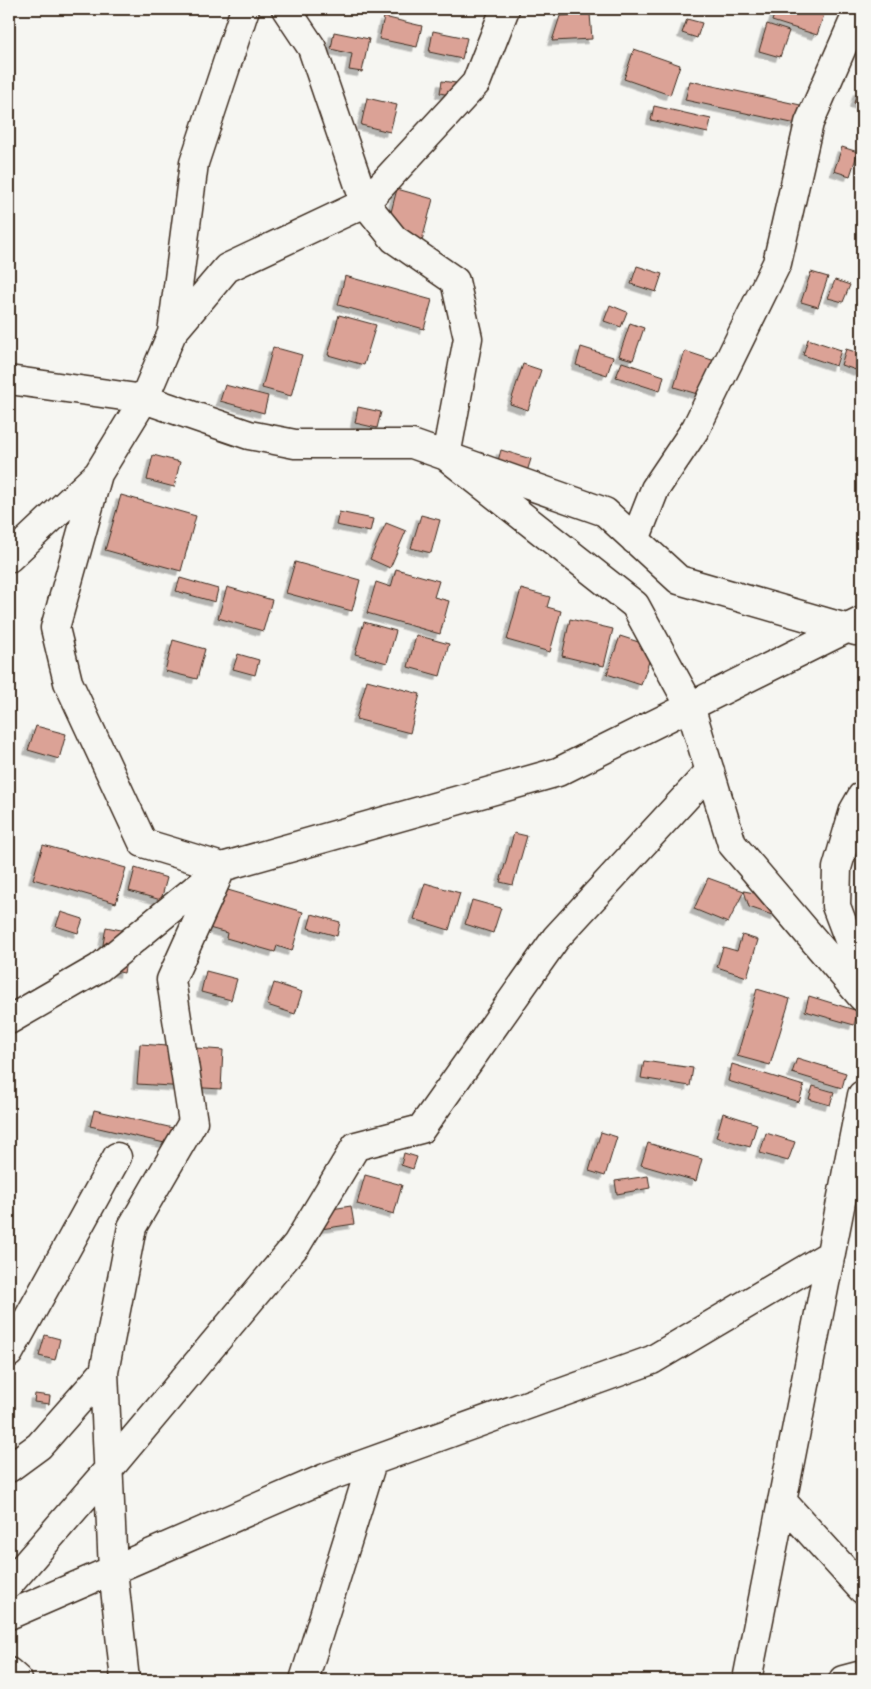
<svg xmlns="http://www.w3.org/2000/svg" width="871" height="1689" viewBox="0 0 871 1689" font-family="'Playpen Sans',sans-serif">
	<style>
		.building { fill: #dba296; stroke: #3b2a1e; filter: url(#shadow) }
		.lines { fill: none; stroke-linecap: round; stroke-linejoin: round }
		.minor-casing { stroke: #3b2a1e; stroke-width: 31 }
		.minor { stroke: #f6f6f2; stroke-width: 28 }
	</style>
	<defs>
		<filter id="shadow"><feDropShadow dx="-4.5" dy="4.5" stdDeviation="0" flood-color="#0004"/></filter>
	</defs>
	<rect width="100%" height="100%" fill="#f6f6f2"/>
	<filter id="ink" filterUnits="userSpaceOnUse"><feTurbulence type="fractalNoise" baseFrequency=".02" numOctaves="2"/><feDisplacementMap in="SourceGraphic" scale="10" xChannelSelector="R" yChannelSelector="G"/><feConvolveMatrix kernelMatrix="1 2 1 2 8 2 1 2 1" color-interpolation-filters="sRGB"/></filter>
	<g filter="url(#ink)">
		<path class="building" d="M 776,9 L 826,9 L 817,35 L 772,21 Z
			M 590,14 L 592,39 L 552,41 L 560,16 Z
			M 384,17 L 422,26 L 417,47 L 379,39 Z
			M 687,19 L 702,23 L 697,38 L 682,33 Z
			M 767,24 L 789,31 L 780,57 L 759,51 Z
			M 433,31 L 467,38 L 462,59 L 429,52 Z
			M 334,32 L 369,39 L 362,72 L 349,70 L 352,54 L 331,49 Z
			M 634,49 L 680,65 L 670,95 L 624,79 Z
			M 442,81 L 456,83 L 453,96 L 440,93 Z
			M 690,81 L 805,106 L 801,125 L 685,100 Z
			M 858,90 L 862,91 L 862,105 L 854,103 Z
			M 367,98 L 397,105 L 390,132 L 361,125 Z
			M 654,106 L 711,119 L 708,133 L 651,120 Z
			M 842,147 L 858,152 L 850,176 L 834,171 Z
			M 397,189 L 433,199 L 420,248 L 384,239 Z
			M 637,266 L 662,274 L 656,292 L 631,284 Z
			M 811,272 L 828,277 L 818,307 L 801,302 Z
			M 345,276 L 432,300 L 424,329 L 338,305 Z
			M 835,280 L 850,285 L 843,302 L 828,298 Z
			M 610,305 L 627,312 L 621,327 L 604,321 Z
			M 339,315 L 376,325 L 364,365 L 328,355 Z
			M 630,323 L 644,328 L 633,360 L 619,356 Z
			M 808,339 L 841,350 L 836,366 L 803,355 Z
			M 273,347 L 302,355 L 291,396 L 262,388 Z
			M 581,347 L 613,357 L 607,375 L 576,365 Z
			M 846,349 L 862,354 L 862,372 L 841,365 Z
			M 685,351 L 715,361 L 704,396 L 674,387 Z
			M 622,362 L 664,376 L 660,391 L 616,377 Z
			M 523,364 L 541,370 L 528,410 L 510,404 Z
			M 225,385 L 268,396 L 264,413 L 220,401 Z
			M 358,407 L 381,412 L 377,428 L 355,423 Z
			M 501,450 L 531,459 L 525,478 L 496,468 Z
			M 153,455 L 180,462 L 174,487 L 147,480 Z
			M 121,495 L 196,516 L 181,571 L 105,550 Z
			M 339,512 L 373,519 L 370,532 L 336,525 Z
			M 421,515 L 440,520 L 431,553 L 411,548 Z
			M 386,523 L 406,531 L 390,568 L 370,559 Z
			M 295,562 L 360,580 L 352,611 L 286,593 Z
			M 396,569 L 439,581 L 434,597 L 449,601 L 440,634 L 367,613 L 376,582 L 391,587 Z
			M 180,578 L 218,589 L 215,602 L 176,591 Z
			M 227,587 L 272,600 L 263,631 L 218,618 Z
			M 521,589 L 550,597 L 547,607 L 561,611 L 550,652 L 507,640 Z
			M 570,619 L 613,629 L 604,666 L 562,656 Z
			M 364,622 L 396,631 L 387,663 L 355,654 Z
			M 416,635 L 449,644 L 440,676 L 408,667 Z
			M 620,636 L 654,647 L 641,685 L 607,674 Z
			M 173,640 L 205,649 L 197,679 L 165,671 Z
			M 238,654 L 259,660 L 255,675 L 233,669 Z
			M 367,680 L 420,694 L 410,733 L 356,719 Z
			M 36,726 L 66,734 L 59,759 L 28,750 Z
			M 514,833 L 527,836 L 513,885 L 500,882 Z
			M 43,845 L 126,868 L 116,903 L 33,879 Z
			M 135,868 L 167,878 L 161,900 L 129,891 Z
			M 708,878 L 744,891 L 728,923 L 694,909 Z
			M 425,883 L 460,893 L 449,930 L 414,919 Z
			M 221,888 L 303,912 L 292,951 L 277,946 L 275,952 L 226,938 L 227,933 L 209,928 Z
			M 744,891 L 780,898 L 775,916 L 749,907 Z
			M 472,900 L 501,908 L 493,933 L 465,924 Z
			M 61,912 L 83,919 L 78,933 L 56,926 Z
			M 312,914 L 340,922 L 337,936 L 308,928 Z
			M 106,927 L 131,932 L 124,973 L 99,968 Z
			M 742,935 L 758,940 L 747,977 L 717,967 L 723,947 L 737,951 Z
			M 206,971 L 237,979 L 231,1000 L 201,992 Z
			M 274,983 L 302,992 L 295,1014 L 267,1005 Z
			M 757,989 L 790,999 L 770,1065 L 737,1056 Z
			M 809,996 L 858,1011 L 854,1025 L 805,1011 Z
			M 140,1044 L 223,1050 L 221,1089 L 137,1084 Z
			M 797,1058 L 846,1073 L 842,1088 L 792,1073 Z
			M 644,1061 L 693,1068 L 690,1086 L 641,1078 Z
			M 732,1064 L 804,1086 L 799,1102 L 728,1081 Z
			M 813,1086 L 834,1092 L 830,1105 L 809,1099 Z
			M 94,1110 L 173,1128 L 169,1144 L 90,1126 Z
			M 723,1113 L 757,1124 L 750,1147 L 716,1137 Z
			M 601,1132 L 617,1137 L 605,1176 L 589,1171 Z
			M 766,1133 L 795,1142 L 788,1161 L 760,1153 Z
			M 648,1143 L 702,1159 L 696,1181 L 641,1165 Z
			M 404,1153 L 417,1157 L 413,1169 L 401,1165 Z
			M 365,1175 L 402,1185 L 394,1214 L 357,1204 Z
			M 648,1176 L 650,1188 L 617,1194 L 615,1181 Z
			M 351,1206 L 354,1224 L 321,1229 L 318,1211 Z
			M 45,1335 L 60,1339 L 55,1360 L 39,1356 Z
			M 35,1394 L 50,1396 L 49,1404 L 34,1402 Z"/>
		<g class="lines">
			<defs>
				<path id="minor" d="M 286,9 L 312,48 L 365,203 L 394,239 L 455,281 L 468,338 L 446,456 L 635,605 L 690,706 L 732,844 L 862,997
					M 172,333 L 227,268 L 365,203 L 476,83 L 505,9
					M 9,380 L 144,399 L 249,435 L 295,444 L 412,444 L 605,512 L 679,580 L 856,631
					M 98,474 L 55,628 L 68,682 L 143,843 L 222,867 L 171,980 L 193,1122 L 132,1227 L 104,1372 L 113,1570 L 125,1680
					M 635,540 L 655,489 L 696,428 L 777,263 L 809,123 L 859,9
					M 9,558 L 98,474 L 144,399 L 172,333 L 194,163 L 245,9
					M 862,796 L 854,810 L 837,868 L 836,906 L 862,974
					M 9,1020 L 99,968 L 222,867 L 558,772 L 862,621
					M 9,1353 L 117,1157
					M 9,1468 L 39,1446 L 104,1372
					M 782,1501 L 862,1589
					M 9,1584 L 108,1470 L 297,1244 L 356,1146 L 421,1129 L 556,938 L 710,771
					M 9,1615 L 325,1478 L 652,1360 L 831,1254
					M 9,1672 L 18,1680
					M 304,1680 L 372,1462
					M 747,1680 L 862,1095
					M 843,1680 L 862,1675"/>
			</defs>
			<use href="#minor" class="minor-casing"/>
			<use href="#minor" class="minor"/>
		</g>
	</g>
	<rect width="871" height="1689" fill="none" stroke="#f6f6f2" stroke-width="30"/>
	<rect x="15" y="15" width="841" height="1659" fill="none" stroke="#3b2a1e" stroke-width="2" filter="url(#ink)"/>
</svg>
